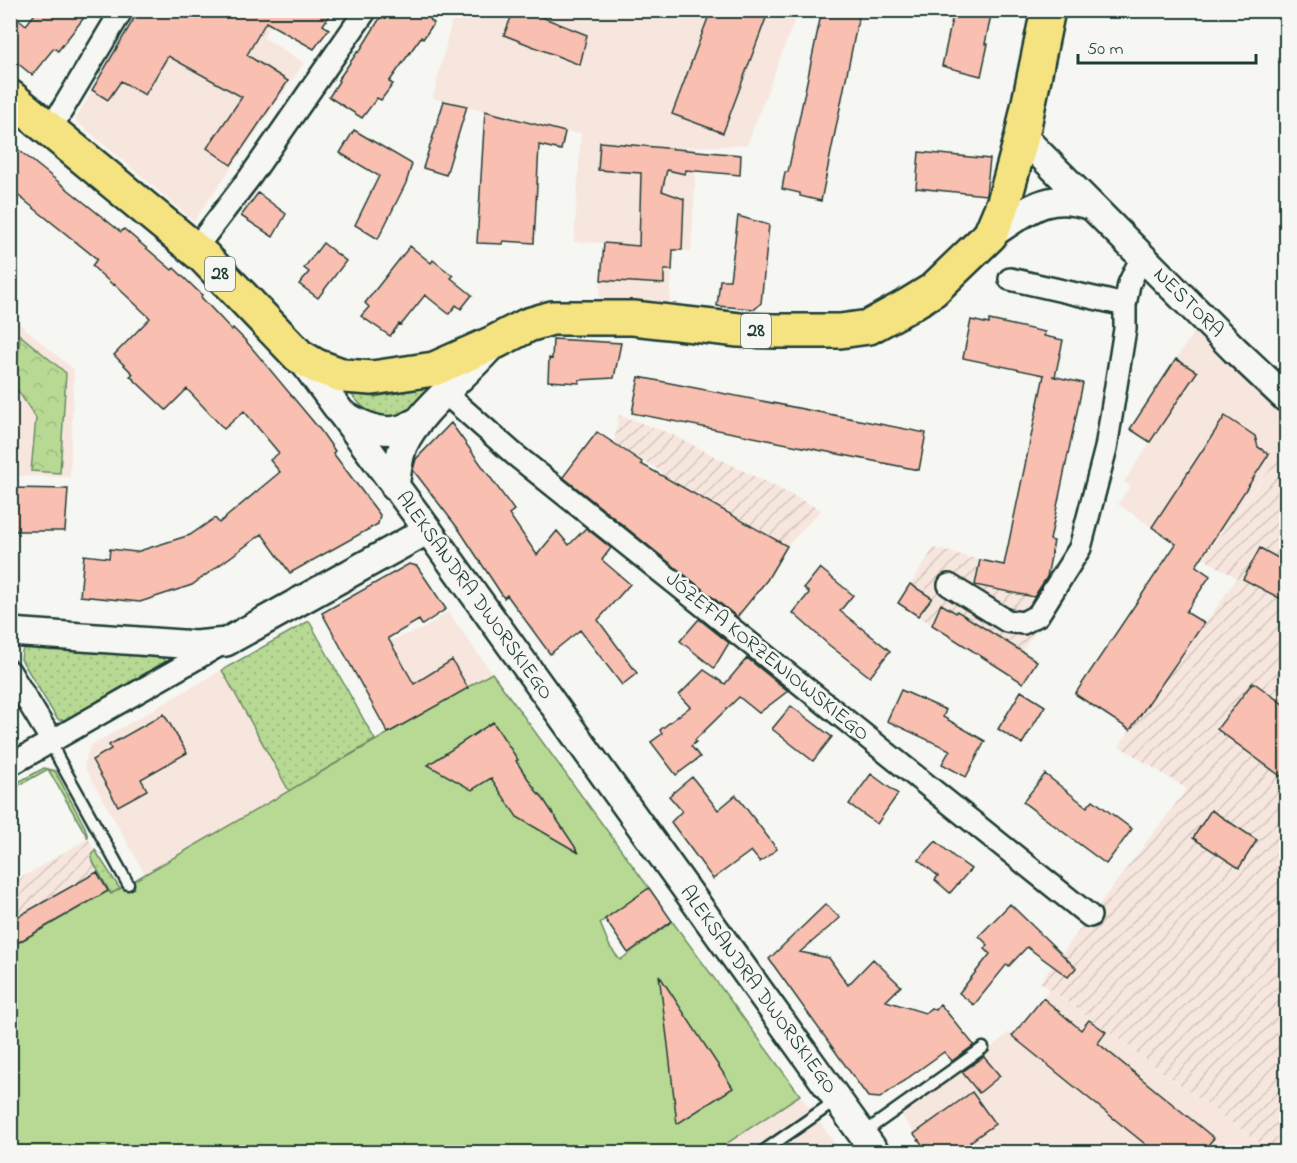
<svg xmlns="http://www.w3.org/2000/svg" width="1297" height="1163" viewBox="0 0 1297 1163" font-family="'Indie Flower',sans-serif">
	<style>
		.built { fill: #f7e6de }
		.industrial { fill: url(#industrial-furrows) }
		.grass { fill: url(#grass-dots); stroke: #6b8b64; stroke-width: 1.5 }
		.forest { fill: url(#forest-crowns); stroke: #6b8b64; stroke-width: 1.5 }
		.pitch { fill: #b7d993; stroke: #6b8b64; stroke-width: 1.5 }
		.building { fill: #f9bfb1; stroke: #1f3d34; stroke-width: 1.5 }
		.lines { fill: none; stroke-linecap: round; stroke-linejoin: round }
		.service-casing { stroke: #1f3d34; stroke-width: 15 }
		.minor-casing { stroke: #1f3d34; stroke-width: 26 }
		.tertiary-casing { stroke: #1f3d34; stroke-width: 32 }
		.primary-casing { stroke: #1f3d34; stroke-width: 38 }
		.service { stroke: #f6f6f2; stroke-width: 10 }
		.minor { stroke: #f6f6f2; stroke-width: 21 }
		.tertiary { stroke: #f6f6f2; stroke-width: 27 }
		.primary { stroke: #f5e382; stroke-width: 33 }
		.labels { text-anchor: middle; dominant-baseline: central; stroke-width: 5; stroke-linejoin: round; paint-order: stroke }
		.shield { fill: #f6f6f2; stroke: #60746d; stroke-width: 1.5 }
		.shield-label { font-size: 20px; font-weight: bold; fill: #1f3d34 }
		.street-label { font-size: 21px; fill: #1f3d34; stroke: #f6f6f2 }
	</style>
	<defs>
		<pattern id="industrial-furrows" width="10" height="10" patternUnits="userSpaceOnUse" patternTransform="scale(1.5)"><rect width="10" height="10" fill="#f7e6de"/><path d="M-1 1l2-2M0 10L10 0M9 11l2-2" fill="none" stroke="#d3c6bf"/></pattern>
		<pattern id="grass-dots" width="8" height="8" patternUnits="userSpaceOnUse" patternTransform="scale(1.5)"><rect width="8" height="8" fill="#b7d993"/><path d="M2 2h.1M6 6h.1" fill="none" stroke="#9dbb7f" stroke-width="1.8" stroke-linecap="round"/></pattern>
		<pattern id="forest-crowns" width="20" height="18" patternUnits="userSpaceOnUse" patternTransform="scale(1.5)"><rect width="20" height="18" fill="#b7d993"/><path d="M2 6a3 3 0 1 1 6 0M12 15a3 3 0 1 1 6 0" fill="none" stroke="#9dbb7f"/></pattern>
	</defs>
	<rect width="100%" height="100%" fill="#f6f6f2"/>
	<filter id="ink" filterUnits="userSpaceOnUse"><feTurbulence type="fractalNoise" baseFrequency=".0167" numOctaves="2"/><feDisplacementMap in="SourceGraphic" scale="12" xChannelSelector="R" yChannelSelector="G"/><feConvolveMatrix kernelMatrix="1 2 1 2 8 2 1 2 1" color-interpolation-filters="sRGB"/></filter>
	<g filter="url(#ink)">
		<path class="built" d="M 139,11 L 278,11 L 263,37 L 304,63 L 194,221 L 75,120 Z
			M 454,11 L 798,11 L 747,145 L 683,147 L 697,149 L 691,251 L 673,250 L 670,304 L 599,300 L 604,243 L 574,242 L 581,133 L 565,132 L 433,98 Z
			M 10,316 L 74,370 L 70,477 L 11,476 Z
			M 1203,318 L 1286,398 L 1286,448 L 1200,560 L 1118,504 L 1130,486 L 1124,482 L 1150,443 L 1130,429 Z
			M 448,612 L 492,673 L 388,733 L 350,668 L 359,663 L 363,656 L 391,640 L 425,628 Z
			M 222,670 L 289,791 L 145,874 L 84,766 L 90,746 Z
			M 1049,989 L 1272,1152 L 928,1152 L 902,1116 L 989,1050 L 1008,1033 L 1013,1036 Z
			M 800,1095 L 841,1152 L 715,1152 Z"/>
		<path class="industrial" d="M 619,415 L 671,434 L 821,510 L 787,546 L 776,564 L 671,508 L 656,497 L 662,472 L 614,443 Z
			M 1286,448 L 1286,1152 L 1272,1152 L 1040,982 L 1187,789 L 1119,746 L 1237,578 L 1203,558 Z
			M 934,548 L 980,560 L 975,585 L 1039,599 L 1051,607 L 1008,674 L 946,631 L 945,633 L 898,603 Z
			M 88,838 L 95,850 L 91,858 L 108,891 L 11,947 L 11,884 Z"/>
		<path class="grass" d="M 427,388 L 430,389 C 423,397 413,411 403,416 C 381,426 364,410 351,394 L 374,397 Z
			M 309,621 L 375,740 L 289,791 L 222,670 Z
			M 27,646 L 161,656 L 166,661 L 66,720 L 59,720 L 56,717 L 21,659 L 22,651 Z
			M 44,768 L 55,771 L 85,827 L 88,838 L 48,769 L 11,790 L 11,786 Z
			M 95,850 L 120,889 L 111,894 L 91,858 Z"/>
		<path class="forest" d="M 20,335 L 66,373 L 60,473 L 31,471 L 36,418 L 15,386 Z"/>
		<path class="pitch" d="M 492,673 L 649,888 L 600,923 L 610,947 L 620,960 L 672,921 L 800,1095 L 714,1152 L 11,1152 L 11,947 L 108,891 L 111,894 Z"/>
		<path class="building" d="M 38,10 L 90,10 L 58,51 L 54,48 L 32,75 L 10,57 L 10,12 L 26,25 Z
			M 139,10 L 333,10 L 323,25 L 329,29 L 314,49 L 266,22 L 247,55 L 288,81 L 231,165 L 207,148 L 242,97 L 168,56 L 145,95 L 121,81 L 108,100 L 92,90 Z
			M 385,10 L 437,10 L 430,20 L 434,23 L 423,39 L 421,37 L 389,82 L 393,84 L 381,100 L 377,98 L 362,118 L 329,97 L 339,81 L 338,80 L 358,51 L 359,52 Z
			M 514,10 L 524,10 L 587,35 L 580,65 L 504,35 Z
			M 711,10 L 769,10 L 723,133 L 672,114 Z
			M 822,10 L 860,10 L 821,201 L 800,196 L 800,193 L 782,189 L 785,172 L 788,172 Z
			M 954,10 L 992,10 L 985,44 L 988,44 L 981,76 L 942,66 Z
			M 444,101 L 467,106 L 446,175 L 423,168 Z
			M 485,111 L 565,132 L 561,150 L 539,145 L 534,243 L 503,241 L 502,244 L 477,243 Z
			M 354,130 L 412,164 L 406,183 L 378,239 L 355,225 L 379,176 L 340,153 Z
			M 600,142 L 741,155 L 740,175 L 686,170 L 685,174 L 667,170 L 662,191 L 684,199 L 682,250 L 673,250 L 672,270 L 664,270 L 664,284 L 601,280 L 604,243 L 639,246 L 641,173 L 598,170 Z
			M 10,143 L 121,232 L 124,229 L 172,270 L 174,268 L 202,295 L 201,297 L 232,330 L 233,328 L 246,341 L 321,431 L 335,451 L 333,453 L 380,515 L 378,524 L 290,573 L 262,534 L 192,585 L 140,602 L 80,596 L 84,555 L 109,558 L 110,549 L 136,552 L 190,535 L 215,518 L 219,523 L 280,472 L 270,460 L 279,453 L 244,411 L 224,429 L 187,389 L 166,410 L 130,376 L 133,374 L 114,355 L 150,318 L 114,284 L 113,285 L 92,266 L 97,259 L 10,189 Z
			M 919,152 L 990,159 L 986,195 L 916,188 Z
			M 258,193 L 286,214 L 273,237 L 241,216 Z
			M 738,216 L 769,225 L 761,303 L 755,309 L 717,306 L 720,280 L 730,280 Z
			M 323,243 L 346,261 L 318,298 L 299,284 L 309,272 L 304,268 Z
			M 410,246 L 431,263 L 433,260 L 453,276 L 451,278 L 472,295 L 461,309 L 456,305 L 449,314 L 425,295 L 401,325 L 399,324 L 390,336 L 361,316 L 369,307 L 365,303 Z
			M 971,320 L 989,324 L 989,320 L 1008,324 L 1045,332 L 1044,336 L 1063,340 L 1055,377 L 1052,376 L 1083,383 L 1050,540 L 1054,541 L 1047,577 L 1034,597 L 975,585 L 980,560 L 1004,565 L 1044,375 L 963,358 Z
			M 553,339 L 621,343 L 614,378 L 579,380 L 579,383 L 548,381 L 549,358 L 552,359 Z
			M 1176,359 L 1197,372 L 1150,442 L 1130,429 Z
			M 639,377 L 926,433 L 919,470 L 632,413 Z
			M 1225,416 L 1255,436 L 1258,447 L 1269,454 L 1196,566 L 1210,576 L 1186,612 L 1204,623 L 1130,730 L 1075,694 L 1176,544 L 1152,527 Z
			M 451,423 L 514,510 L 509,514 L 537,555 L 557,531 L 569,545 L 586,528 L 611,548 L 602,560 L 630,584 L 598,620 L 637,673 L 622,685 L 580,630 L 550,654 L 507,595 L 504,598 L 460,531 L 413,470 L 416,459 Z
			M 597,432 L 642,462 L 641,464 L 787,546 L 767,580 L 737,617 L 563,477 Z
			M 10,488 L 68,489 L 65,531 L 10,531 Z
			M 1260,548 L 1287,563 L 1287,602 L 1243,579 Z
			M 409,564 L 417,566 L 446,609 L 422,625 L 419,620 L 388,638 L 414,684 L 452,660 L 468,688 L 388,733 L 322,613 Z
			M 820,568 L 853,595 L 840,611 L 890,651 L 870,677 L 829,645 L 793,613 L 809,593 L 804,588 Z
			M 910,584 L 932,598 L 918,616 L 898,603 Z
			M 941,604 L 956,613 L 957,611 L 1037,661 L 1023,683 L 932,625 Z
			M 699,619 L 729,643 L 714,668 L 680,641 Z
			M 747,658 L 788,691 L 759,713 L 739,697 L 695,740 L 696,742 L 691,746 L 700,757 L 676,775 L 651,742 L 662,734 L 660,730 L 690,707 L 679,695 L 704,670 L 725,684 Z
			M 1253,682 L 1287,707 L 1287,781 L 1217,729 Z
			M 901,690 L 946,710 L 943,717 L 985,741 L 966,777 L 942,764 L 950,750 L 887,721 Z
			M 1021,691 L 1045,706 L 1022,744 L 998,729 Z
			M 791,706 L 832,737 L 813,761 L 772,729 Z
			M 164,714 L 187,753 L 141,779 L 147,790 L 118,806 L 92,760 L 111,749 L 109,745 Z
			M 493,722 L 518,760 L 516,761 L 539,795 L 540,794 L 579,853 L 517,817 L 491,778 L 472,790 L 428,765 Z
			M 871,774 L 898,794 L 877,824 L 849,804 Z
			M 1045,774 L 1087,807 L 1093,800 L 1132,829 L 1106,864 L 1023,802 Z
			M 692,777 L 718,810 L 736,795 L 777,849 L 760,862 L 751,851 L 713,879 L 671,822 L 682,811 L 669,796 Z
			M 1211,810 L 1257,840 L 1239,868 L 1193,838 Z
			M 936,841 L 953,856 L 971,869 L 950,893 L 935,880 L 938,876 L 919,860 Z
			M 97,872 L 108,891 L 10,947 L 10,921 Z
			M 649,888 L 672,921 L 628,953 L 605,919 Z
			M 826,904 L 840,918 L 800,952 L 829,958 L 848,985 L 873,959 L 901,986 L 886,1001 L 925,1013 L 931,1008 L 935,1010 L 940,1004 L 974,1045 L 952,1061 L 944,1052 L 880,1098 L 868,1097 L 769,959 Z
			M 1010,904 L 1076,968 L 1068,977 L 1027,947 L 1009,966 L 1007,964 L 974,1005 L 959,993 L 990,954 L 985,949 L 988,945 L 979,936 Z
			M 659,975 L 733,1088 L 677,1124 L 668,1045 Z
			M 1043,998 L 1081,1030 L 1089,1020 L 1106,1032 L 1098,1043 L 1214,1138 L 1202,1152 L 1155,1152 L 1012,1036 Z
			M 984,1057 L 1000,1076 L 979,1093 L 962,1072 Z
			M 972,1092 L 995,1124 L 970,1142 L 977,1152 L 928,1152 L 914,1134 Z"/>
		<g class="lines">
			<defs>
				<path id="service" d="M 52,741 L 57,756 L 128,884
					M 862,1134 L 983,1048
					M 762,1152 L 837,1100"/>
				<path id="minor" d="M 50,130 L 122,10
					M 195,249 L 250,177 L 366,10
					M 1010,279 L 1125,305
					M 446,394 L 514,454 L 1090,916
					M 949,585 L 1007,621 L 1023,623 L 1038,615 L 1080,548 L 1106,448 L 1125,329 L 1125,305 L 1129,284 L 1136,269 L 1145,260
					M 10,672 L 52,741
					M 10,765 L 220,645"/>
				<path id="tertiary" d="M 1022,136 L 1235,350 L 1286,398
					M 990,235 C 1026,212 1047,190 1091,206
					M 299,356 L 428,530 L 875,1152
					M 341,413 C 357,423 381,435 401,429 C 407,427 413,423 419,421
					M 395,487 C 397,474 398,459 403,446 C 418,411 467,375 493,344
					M 10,632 L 196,645 L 226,642 L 428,530"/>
				<path id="primary" d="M 10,97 L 204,257 L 299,356 L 316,366 L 344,376 L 372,378 L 434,369 L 495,342 L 528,325 L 552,318 L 633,318 L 739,330 L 775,331 L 840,331 L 869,327 L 907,306 L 933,290 L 990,235 L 1004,202 L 1022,136 L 1048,10"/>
			</defs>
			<use href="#service" class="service-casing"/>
			<use href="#minor" class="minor-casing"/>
			<use href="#tertiary" class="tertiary-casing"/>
			<use href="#primary" class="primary-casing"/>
			<use href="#service" class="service"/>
			<use href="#minor" class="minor"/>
			<use href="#tertiary" class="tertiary"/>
			<use href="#primary" class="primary"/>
		</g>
	</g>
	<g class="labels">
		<g class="shield">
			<rect x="205" y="257" width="30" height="34" rx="4.5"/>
			<rect x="741" y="314" width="30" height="34" rx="4.5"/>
		</g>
		<g class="shield-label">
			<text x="220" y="274">28</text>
			<text x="756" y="331">28</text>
		</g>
		<g class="street-label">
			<text transform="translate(1188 303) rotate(45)">NESTORA</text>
			<text transform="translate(474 596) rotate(54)">ALEKSANDRA DWORSKIEGO</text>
			<text transform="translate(767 657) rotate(39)">JÓZEFA KORZENIOWSKIEGO</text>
			<text transform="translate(758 990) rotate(54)">ALEKSANDRA DWORSKIEGO</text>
		</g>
	</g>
	<rect width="1297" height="1163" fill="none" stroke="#f6f6f2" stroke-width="36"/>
	<rect x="18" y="18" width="1261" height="1127" fill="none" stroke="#1f3d34" stroke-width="2" filter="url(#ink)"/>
	<path d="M1078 54v9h178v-9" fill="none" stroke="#1f3d34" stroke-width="3"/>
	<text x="1087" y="54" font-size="18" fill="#1f3d34" stroke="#f6f6f2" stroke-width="4.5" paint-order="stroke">50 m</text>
</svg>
